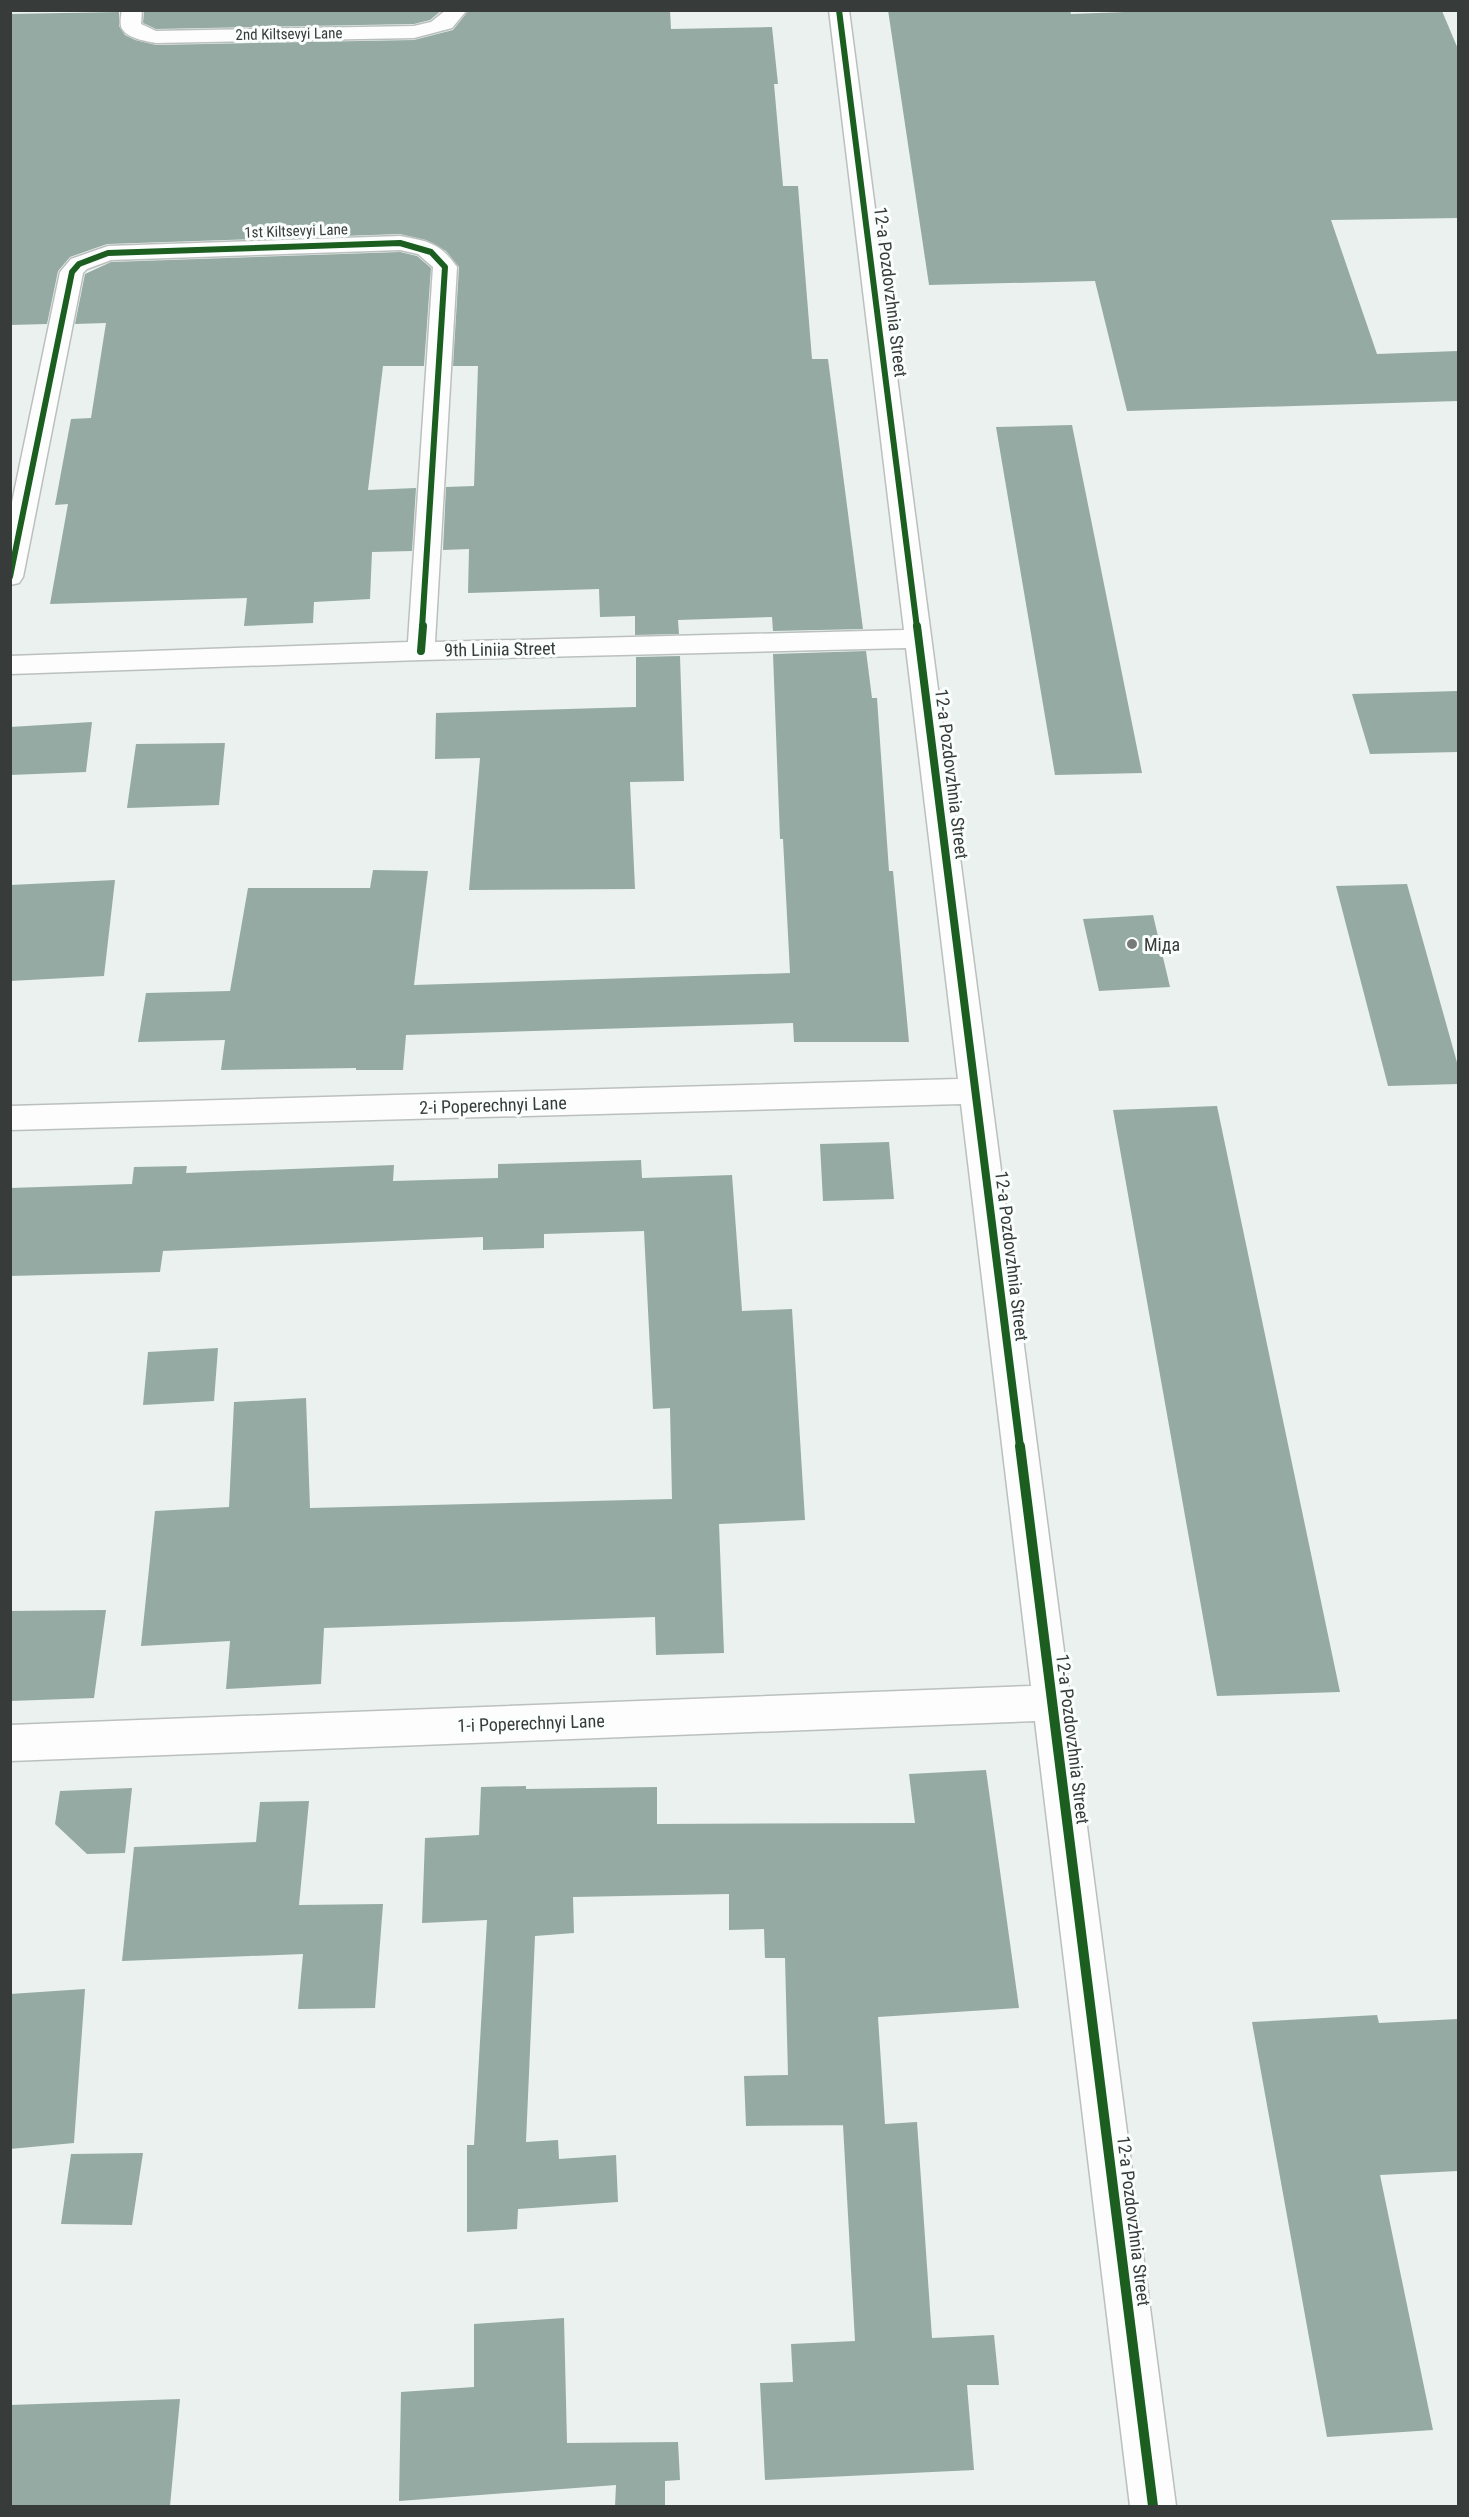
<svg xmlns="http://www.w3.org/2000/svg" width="1469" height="2517" viewBox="0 0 1469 2517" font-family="'Roboto Condensed',sans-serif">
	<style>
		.building { fill: #95aaa3 }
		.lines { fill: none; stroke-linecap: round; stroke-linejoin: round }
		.minor-casing { stroke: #bbc0be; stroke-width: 3 }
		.minor { fill: #fcfdfc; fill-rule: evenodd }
		.cycleway-far2-casing { stroke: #fafffd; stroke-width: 9 }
		.cycleway-far1-casing { stroke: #fafffd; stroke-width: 12 }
		.cycleway-casing { stroke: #fafffd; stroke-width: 14 }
		.cycleway-far2 { stroke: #1b5e20; stroke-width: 6 }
		.cycleway-far1 { stroke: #1b5e20; stroke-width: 8 }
		.cycleway { stroke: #1b5e20; stroke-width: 10 }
		.poi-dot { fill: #767b79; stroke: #fafffd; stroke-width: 2 }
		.labels { text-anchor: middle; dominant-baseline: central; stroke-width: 6; stroke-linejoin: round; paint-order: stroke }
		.far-street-label { font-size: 15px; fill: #373c3a; stroke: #fafffd }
		.street-label { font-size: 18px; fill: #373c3a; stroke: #fafffd }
		.poi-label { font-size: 18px; fill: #373c3a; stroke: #fafffd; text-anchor: start }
	</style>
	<rect width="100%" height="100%" fill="#eaf1ee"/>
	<path class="building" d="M 181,10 L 442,10 L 430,20 L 414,24 L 156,29 L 143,23 L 144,11 Z
		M 469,10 L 670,10 L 671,29 L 772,27 L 778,84 L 774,84 L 783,186 L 798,186 L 812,359 L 828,359 L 863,629 L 773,631 L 772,617 L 678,620 L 679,634 L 635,635 L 635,616 L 600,617 L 599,589 L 468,593 L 469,549 L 443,550 L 446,487 L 474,486 L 478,366 L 453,366 L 459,267 L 446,251 L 426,240 L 400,234 L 107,244 L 70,257 L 58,271 L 47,324 L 10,325 L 10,14 L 119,12 L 119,26 L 125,35 L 135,40 L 156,45 L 414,40 L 453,30 Z
		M 888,10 L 1070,10 L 1071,14 L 1179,10 L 1442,11 L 1458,49 L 1458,218 L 1331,220 L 1377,354 L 1458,351 L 1458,401 L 1127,411 L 1095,281 L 929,285 Z
		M 400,252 L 417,256 L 431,268 L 424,366 L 383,366 L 368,490 L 416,488 L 412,551 L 372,552 L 370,599 L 314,602 L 313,623 L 244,626 L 247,598 L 50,604 L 68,504 L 55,505 L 71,419 L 91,418 L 106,323 L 75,324 L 85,274 L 111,262 Z
		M 1072,425 L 1142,773 L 1055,775 L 996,427 Z
		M 866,651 L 872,698 L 877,698 L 889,871 L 893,871 L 909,1042 L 794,1042 L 793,1023 L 406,1035 L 403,1070 L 356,1070 L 356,1068 L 221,1070 L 225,1040 L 138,1042 L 146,993 L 230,991 L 248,888 L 370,888 L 373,870 L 428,871 L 414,985 L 790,973 L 783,839 L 780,839 L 773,654 Z
		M 680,656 L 684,781 L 630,782 L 635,889 L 469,890 L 480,758 L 435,759 L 436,713 L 636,707 L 636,657 Z
		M 1458,691 L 1458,752 L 1370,754 L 1352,694 Z
		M 92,722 L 86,772 L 10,775 L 10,727 Z
		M 225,743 L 219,805 L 127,808 L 136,744 Z
		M 115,880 L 104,976 L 10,981 L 10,885 Z
		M 1407,884 L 1458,1066 L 1458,1084 L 1388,1086 L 1336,886 Z
		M 1153,915 L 1170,987 L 1099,991 L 1083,919 Z
		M 1217,1106 L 1340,1692 L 1217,1696 L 1113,1110 Z
		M 889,1142 L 894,1199 L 823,1201 L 820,1144 Z
		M 641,1160 L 642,1178 L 732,1175 L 742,1311 L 792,1309 L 805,1520 L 719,1524 L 724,1653 L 656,1655 L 655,1617 L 324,1628 L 321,1684 L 226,1689 L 230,1641 L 141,1646 L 155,1511 L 229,1507 L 234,1402 L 306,1398 L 310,1508 L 672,1499 L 670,1408 L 653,1409 L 644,1231 L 544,1234 L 544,1248 L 483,1250 L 483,1237 L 163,1251 L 160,1272 L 10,1276 L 10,1188 L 132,1184 L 134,1167 L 187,1166 L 186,1173 L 394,1165 L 393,1181 L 498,1178 L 498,1164 Z
		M 218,1348 L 214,1401 L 143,1405 L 148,1352 Z
		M 106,1610 L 94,1698 L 10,1701 L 10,1611 Z
		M 986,1770 L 1019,2008 L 878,2017 L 885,2124 L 917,2122 L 932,2338 L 994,2335 L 999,2385 L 967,2385 L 974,2470 L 765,2480 L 760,2383 L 793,2382 L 791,2344 L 855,2341 L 843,2125 L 864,2125 L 746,2126 L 744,2076 L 788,2075 L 785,1958 L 765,1958 L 764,1929 L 729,1930 L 729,1894 L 573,1897 L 574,1933 L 535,1936 L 526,2142 L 558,2140 L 559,2159 L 616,2155 L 618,2202 L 518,2209 L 517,2229 L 467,2232 L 467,2145 L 474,2145 L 487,1920 L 422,1923 L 425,1838 L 479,1835 L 481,1787 L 526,1786 L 526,1789 L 657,1787 L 657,1824 L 915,1823 L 909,1774 Z
		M 132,1788 L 125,1853 L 87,1854 L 55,1824 L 60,1791 Z
		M 309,1801 L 299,1905 L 383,1904 L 375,2008 L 298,2009 L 303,1954 L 122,1961 L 134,1847 L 256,1842 L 260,1802 Z
		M 85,1989 L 74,2143 L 10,2149 L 10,1994 Z
		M 1377,2015 L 1379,2023 L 1458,2019 L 1458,2171 L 1380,2175 L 1433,2430 L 1327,2437 L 1252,2022 Z
		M 143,2153 L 132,2225 L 61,2224 L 71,2154 Z
		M 564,2318 L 567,2443 L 678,2442 L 680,2480 L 665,2481 L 665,2506 L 615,2506 L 616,2485 L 399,2501 L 401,2392 L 474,2387 L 474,2324 Z
		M 180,2399 L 170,2506 L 10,2506 L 10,2405 Z"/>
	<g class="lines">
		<defs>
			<path id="minor" d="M 122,10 L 142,10 L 141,24 L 156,31 L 414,26 L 431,22 L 446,10 L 467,10 L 452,28 L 414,38 L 156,43 C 146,41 124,38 121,26 C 120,22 121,15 122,10 Z
				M 829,10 L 849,10 L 1176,2506 L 1130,2506 L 1035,1721 L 10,1761 L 10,1725 L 1031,1686 L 961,1104 L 10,1130 L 10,1106 L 958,1079 L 906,648 L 421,660 L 10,674 L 10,656 L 408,642 L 433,267 L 418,254 L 400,250 L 111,260 L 87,269 L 83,273 L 23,577 L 19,583 L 10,585 L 10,512 L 60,272 L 71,259 L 108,246 L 400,236 C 428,241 440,243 457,267 L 435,642 L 904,630 Z"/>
		</defs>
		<use href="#minor" class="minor-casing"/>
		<use href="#minor" class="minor"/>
		<defs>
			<path id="cycleway-far2" d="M 839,10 L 917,628
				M 10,577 L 72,272 L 79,264 L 108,253 L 400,243 L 431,252 L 445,267 L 422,628"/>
			<path id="cycleway-far1" d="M 917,626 L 1020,1447
				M 421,651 L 423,626"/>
			<path id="cycleway" d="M 1020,1446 L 1153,2506"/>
		</defs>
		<use href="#cycleway-far2" class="cycleway-far2-casing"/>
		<use href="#cycleway-far1" class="cycleway-far1-casing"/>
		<use href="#cycleway" class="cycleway-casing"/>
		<use href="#cycleway-far2" class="cycleway-far2"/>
		<use href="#cycleway-far1" class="cycleway-far1"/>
		<use href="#cycleway" class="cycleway"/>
	</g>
	<circle class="poi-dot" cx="1132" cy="944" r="6"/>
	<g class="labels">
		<g class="far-street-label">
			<text transform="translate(289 34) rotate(-1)">2nd Kiltsevyi Lane</text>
			<text transform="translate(296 231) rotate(-2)">1st Kiltsevyi Lane</text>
		</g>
		<g class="street-label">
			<text transform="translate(891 292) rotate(83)">12-a Pozdovzhnia Street</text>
			<text transform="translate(500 649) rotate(-1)">9th Liniia Street</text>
			<text transform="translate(952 774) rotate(83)">12-a Pozdovzhnia Street</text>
			<text transform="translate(493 1105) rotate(-2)">2-i Poperechnyi Lane</text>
			<text transform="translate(1012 1256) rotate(83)">12-a Pozdovzhnia Street</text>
			<text transform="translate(531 1723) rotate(-2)">1-i Poperechnyi Lane</text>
			<text transform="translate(1073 1739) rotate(83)">12-a Pozdovzhnia Street</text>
			<text transform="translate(1134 2221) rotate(83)">12-a Pozdovzhnia Street</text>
		</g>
		<g class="poi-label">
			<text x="1144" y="944">Міда</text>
		</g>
	</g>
	<rect width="1469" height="2517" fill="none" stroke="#373c3a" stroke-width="24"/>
</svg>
